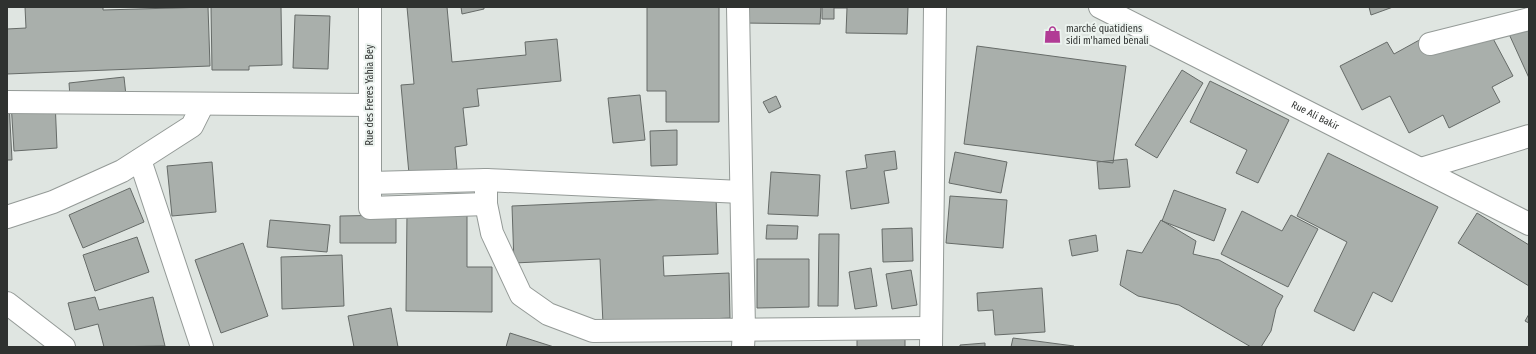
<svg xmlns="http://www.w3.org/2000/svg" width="1536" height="354" viewBox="0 0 1536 354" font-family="'Fira Sans Condensed',sans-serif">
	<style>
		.building { fill: #a9afab; stroke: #666b68 }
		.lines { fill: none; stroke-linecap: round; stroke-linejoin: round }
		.minor-casing { stroke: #949a97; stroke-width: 24 }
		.minor { stroke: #fff; stroke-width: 22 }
		.labels { text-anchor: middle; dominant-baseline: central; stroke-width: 4; stroke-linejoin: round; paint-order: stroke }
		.poi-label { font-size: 10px; fill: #2f3230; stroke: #ecf3ef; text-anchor: start }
		.street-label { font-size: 10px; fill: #2f3230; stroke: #ecf3ef }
	</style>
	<rect width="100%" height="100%" fill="#dfe5e1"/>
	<path class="building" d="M 25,7 L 103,7 L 103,10 L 208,7 L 210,66 L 7,74 L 7,29 L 26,28 Z
		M 211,7 L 281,7 L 282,65 L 249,66 L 249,70 L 212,70 Z
		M 407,7 L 447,7 L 452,62 L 526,55 L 525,42 L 557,39 L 561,81 L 477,89 L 479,106 L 463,108 L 467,145 L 455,147 L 457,169 L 409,174 L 401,85 L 414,84 Z
		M 461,7 L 484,7 L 484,9 L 462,14 Z
		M 647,7 L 719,7 L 719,122 L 666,122 L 666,91 L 647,91 Z
		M 743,7 L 821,7 L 820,24 L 743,23 Z
		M 822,7 L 908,7 L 907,34 L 846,33 L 847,8 L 834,8 L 834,19 L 822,19 Z
		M 1369,7 L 1393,7 L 1371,15 Z
		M 295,15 L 330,16 L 328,69 L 293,68 Z
		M 1529,25 L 1529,78 L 1509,34 Z
		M 1489,31 L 1513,76 L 1492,87 L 1500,102 L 1449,128 L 1443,115 L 1409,133 L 1390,96 L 1362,110 L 1340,66 L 1387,42 L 1394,54 L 1423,38 Z
		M 977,46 L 1126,66 L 1113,163 L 964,144 Z
		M 1182,70 L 1203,83 L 1157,158 L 1135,145 Z
		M 124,77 L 127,105 L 71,111 L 69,83 Z
		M 1210,81 L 1289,120 L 1258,183 L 1236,173 L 1247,150 L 1190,122 Z
		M 640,95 L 645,140 L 613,143 L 608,98 Z
		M 776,96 L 781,107 L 769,113 L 763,102 Z
		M 55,100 L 57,148 L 14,151 L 11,102 Z
		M 7,102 L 9,102 L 12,160 L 7,160 Z
		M 677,130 L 677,165 L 651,166 L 650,131 Z
		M 895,151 L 897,169 L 884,171 L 889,203 L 851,209 L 846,171 L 867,168 L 865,155 Z
		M 955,152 L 1007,162 L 1001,193 L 949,183 Z
		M 1328,153 L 1438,207 L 1392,302 L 1373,292 L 1354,331 L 1314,311 L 1347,242 L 1297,216 Z
		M 1127,159 L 1130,187 L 1099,189 L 1097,162 Z
		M 212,162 L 216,212 L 172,216 L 167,166 Z
		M 771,172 L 820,175 L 818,216 L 768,214 Z
		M 130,188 L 144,222 L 83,248 L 69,215 Z
		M 1174,190 L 1226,209 L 1214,241 L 1162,221 Z
		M 950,196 L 1007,200 L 1003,248 L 946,243 Z
		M 716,197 L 718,254 L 663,256 L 664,276 L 729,273 L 730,318 L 603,324 L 600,259 L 514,263 L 512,206 Z
		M 1242,211 L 1282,231 L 1291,215 L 1318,229 L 1288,287 L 1221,254 Z
		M 407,212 L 467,213 L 467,267 L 492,267 L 492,312 L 406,311 Z
		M 1477,213 L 1529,245 L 1529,286 L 1458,243 Z
		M 396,215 L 396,243 L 340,243 L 340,216 Z
		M 270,220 L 330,225 L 327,252 L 267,247 Z
		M 1161,220 L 1196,241 L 1193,254 L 1219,260 L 1283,296 L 1276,309 L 1271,331 L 1261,347 L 1251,347 L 1179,305 L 1138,296 L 1120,285 L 1127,250 L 1142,253 Z
		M 767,225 L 798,226 L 797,239 L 766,239 Z
		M 912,228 L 913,261 L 883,262 L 882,229 Z
		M 819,234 L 839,234 L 838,306 L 818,306 Z
		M 1096,235 L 1098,251 L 1072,256 L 1069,240 Z
		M 137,237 L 149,272 L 95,291 L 83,255 Z
		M 243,243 L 268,316 L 221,333 L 195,260 Z
		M 342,255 L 344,306 L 282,309 L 281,257 Z
		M 757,259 L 809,259 L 809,307 L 757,308 Z
		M 871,268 L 877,306 L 855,309 L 849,272 Z
		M 911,270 L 917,305 L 892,309 L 886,274 Z
		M 1042,288 L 1045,332 L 995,335 L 993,310 L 978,311 L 977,293 Z
		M 95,297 L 99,310 L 153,297 L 165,346 L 104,347 L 98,324 L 75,330 L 68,303 Z
		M 391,308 L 398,347 L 354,347 L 348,316 Z
		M 1529,314 L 1529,323 L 1525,321 Z
		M 510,333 L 554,347 L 506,347 Z
		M 905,334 L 905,347 L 857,347 L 857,335 Z
		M 1013,338 L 1074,346 L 1074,347 L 1011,347 Z
		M 985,343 L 985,347 L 960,347 L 960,345 Z"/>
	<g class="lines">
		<defs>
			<g id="minor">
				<path d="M 370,7 L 370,208 L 486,204"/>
				<path d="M 738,7 L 744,330 L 743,347"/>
				<path id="s1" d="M 1100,7 L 1529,224"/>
				<path d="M 1430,44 L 1529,19"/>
				<path d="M 7,102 L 370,105"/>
				<path d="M 140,160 L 202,347"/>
				<path d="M 1421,169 L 1529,136"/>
				<path d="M 486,180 L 486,204 L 492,233 L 521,295 L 548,314 L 593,331 L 931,328"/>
				<path d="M 370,183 L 486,180 L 741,192"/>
				<path d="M 7,217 L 53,202 L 122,171 L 192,126 L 203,104"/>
				<path d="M 7,303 L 64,347"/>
				<path d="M 931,347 L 935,7"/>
			</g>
		</defs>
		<use href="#minor" class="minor-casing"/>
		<use href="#minor" class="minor"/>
	</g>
	<defs>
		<symbol id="shop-bare" viewBox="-9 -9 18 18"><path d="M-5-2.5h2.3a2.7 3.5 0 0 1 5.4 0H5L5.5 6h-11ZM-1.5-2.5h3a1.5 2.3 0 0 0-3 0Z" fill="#b13c95" stroke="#ecf3ef" stroke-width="2.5" paint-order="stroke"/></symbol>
	</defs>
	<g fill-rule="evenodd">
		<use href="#shop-bare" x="1040" y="22" width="25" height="25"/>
	</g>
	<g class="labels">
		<g class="poi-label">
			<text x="1066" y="29">marché quatidiens<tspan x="1066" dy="12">sidi m'hamed benali</tspan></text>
		</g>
		<g class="street-label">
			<text transform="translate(370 95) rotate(-90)">Rue des Freres Yahia Bey</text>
			<text stroke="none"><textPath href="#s1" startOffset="241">Rue Ali Bakir</textPath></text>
		</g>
	</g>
	<rect width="1536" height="354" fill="none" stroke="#2f3230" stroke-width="16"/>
</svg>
